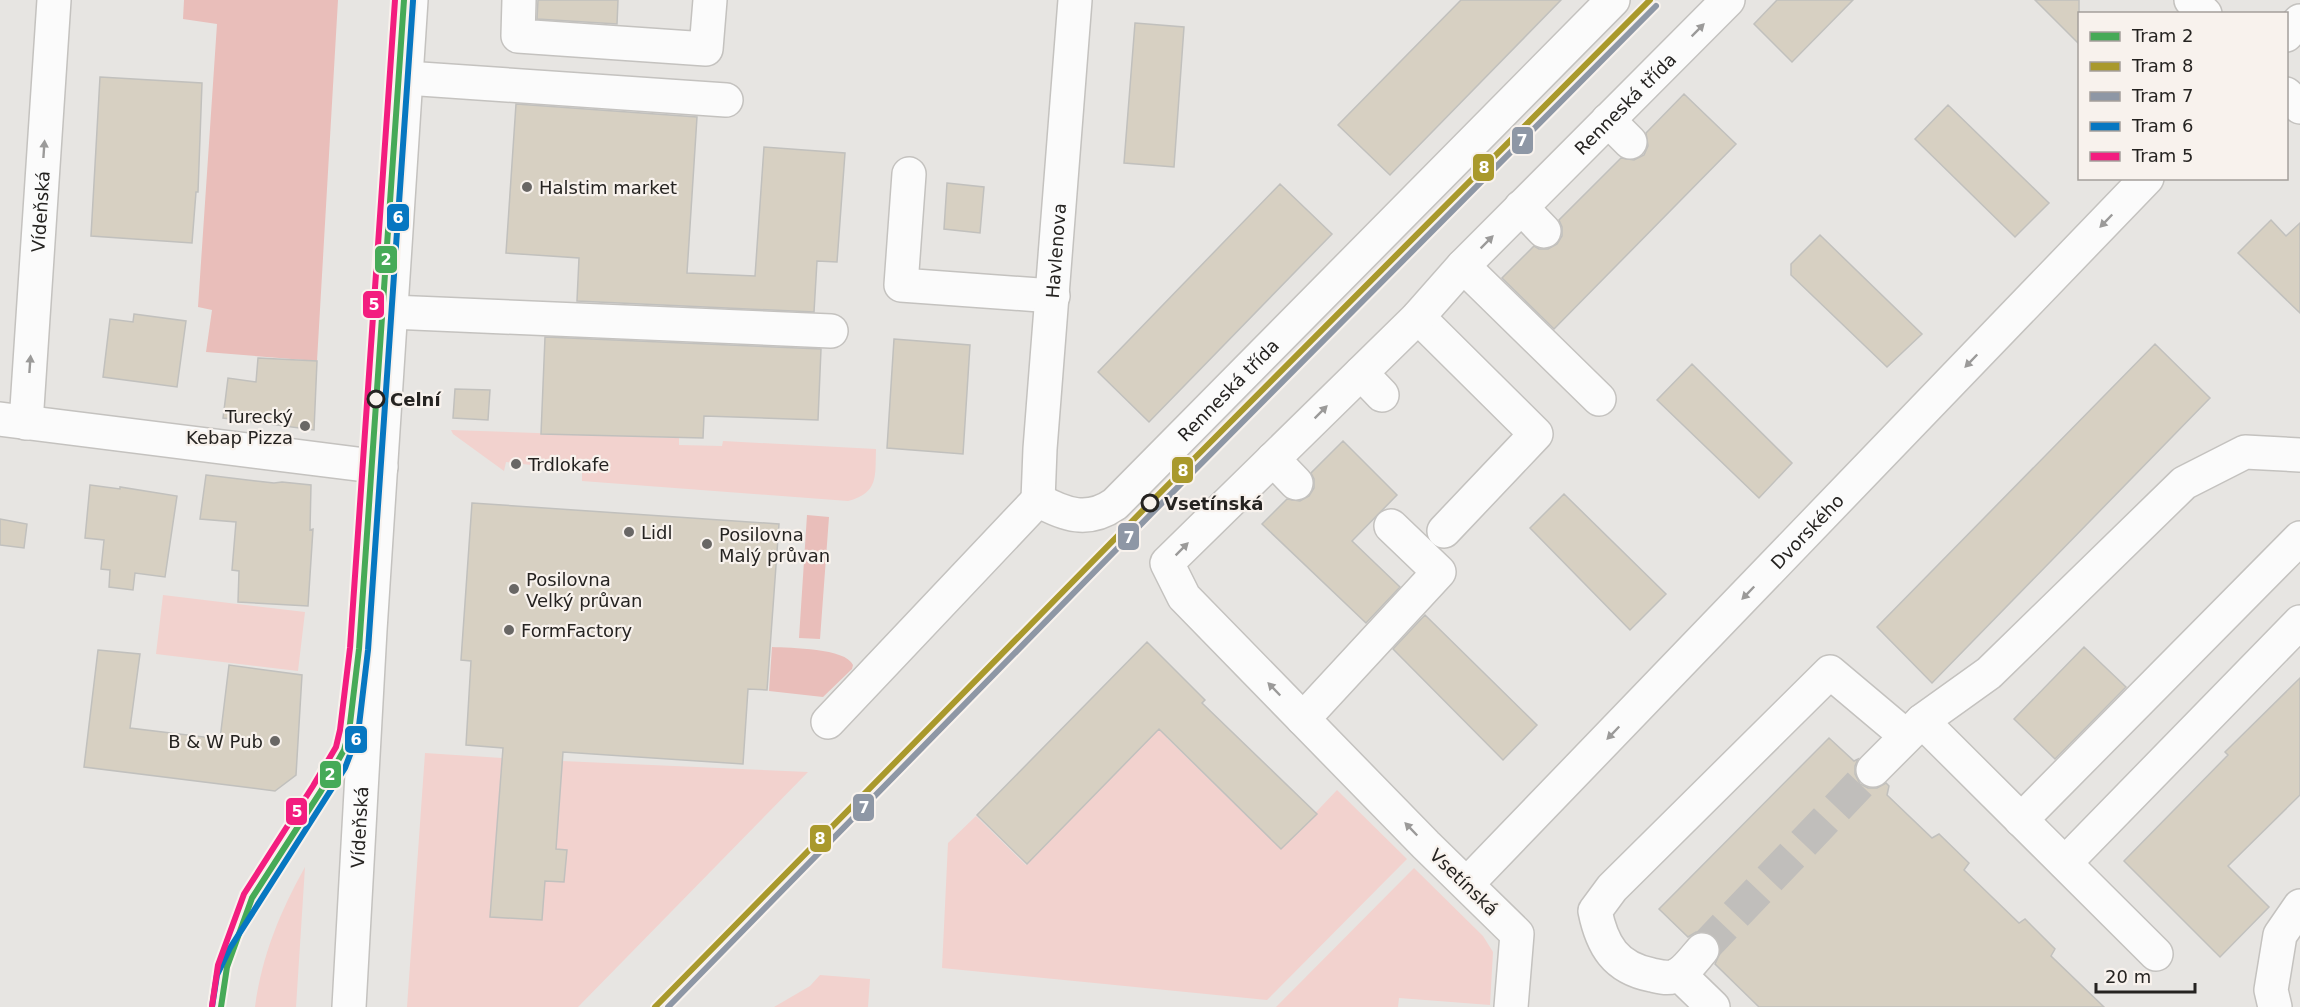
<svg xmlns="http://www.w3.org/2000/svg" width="2300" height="1007" viewBox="0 0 2300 1007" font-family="'DejaVu Sans',sans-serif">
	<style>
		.green { fill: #f2d2ce }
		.forest { fill: #e9beba }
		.building { fill: #d7d0c2; stroke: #c1c0bd; stroke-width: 1.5 }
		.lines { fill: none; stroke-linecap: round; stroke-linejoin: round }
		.minor-tunnel { stroke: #c0bebb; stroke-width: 33; stroke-dasharray: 33 16; stroke-linecap: butt }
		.minor-casing { stroke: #c4c2bf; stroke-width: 36 }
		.major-casing { stroke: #c4c2bf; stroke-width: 36 }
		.minor { stroke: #fbfbfb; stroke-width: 33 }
		.major { stroke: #fbfbfb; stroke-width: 33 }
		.tram-1-casing { stroke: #f8f2ed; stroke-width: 10 }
		.tram-2-casing { stroke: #f8f2ed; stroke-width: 10 }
		.tram-3-casing { stroke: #f8f2ed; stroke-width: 10 }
		.tram-4-casing { stroke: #f8f2ed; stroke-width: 10 }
		.tram-5-casing { stroke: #f8f2ed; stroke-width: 10 }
		.tram-1 { stroke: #46aa57; stroke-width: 6 }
		.tram-2 { stroke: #a9992c; stroke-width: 6 }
		.tram-3 { stroke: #8e97a5; stroke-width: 6 }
		.tram-4 { stroke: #0777c1; stroke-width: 6 }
		.tram-5 { stroke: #f31d7f; stroke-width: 6 }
		.oneway { fill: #9b9a99 }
		.poi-dot { fill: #696765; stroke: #f8f2ed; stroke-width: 2 }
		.stop-dot { fill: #f8f2ed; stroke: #252321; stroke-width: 3 }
		.labels { text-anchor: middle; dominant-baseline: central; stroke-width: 4.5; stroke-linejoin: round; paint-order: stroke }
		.street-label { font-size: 18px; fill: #252321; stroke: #f8f2ed }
		.poi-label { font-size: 18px; fill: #252321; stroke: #f8f2ed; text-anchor: start }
		.stop-label { font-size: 18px; font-weight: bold; fill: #252321; stroke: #f8f2ed; text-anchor: start }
		.line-badge { stroke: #f8f2ed; stroke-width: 2 }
		.badge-label { font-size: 16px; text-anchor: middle; font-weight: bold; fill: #fff }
	</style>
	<rect width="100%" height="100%" fill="#e7e5e2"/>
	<path class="green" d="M 451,430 L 679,438 L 679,445 L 722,446 L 723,441 L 876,449 C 875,476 879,493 848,501 L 582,481 L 582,471 L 506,462 L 504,471 L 453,434 Z
		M 163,595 L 305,612 L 298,671 L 156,654 Z
		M 1161,726 L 1169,734 L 1167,738 L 1281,849 L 1337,790 L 1407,859 L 1267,1000 L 942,968 L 948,843 L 976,816 L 1026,865 Z
		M 425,753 L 502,758 L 490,916 L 541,920 L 544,881 L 563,882 L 547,849 L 562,761 L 808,772 L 578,1007 L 407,1007 Z
		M 305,867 L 296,1007 L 255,1007 C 262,955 280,912 305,867 Z
		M 1414,868 L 1483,936 L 1493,952 L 1490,1005 L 1399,998 L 1398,1007 L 1276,1007 Z
		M 820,975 L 870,979 L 868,1007 L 774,1007 L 810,986 Z"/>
	<path class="forest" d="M 184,0 L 338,0 L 317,361 L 206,352 L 212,310 L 198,307 L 217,24 L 183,19 Z
		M 807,515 L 829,517 L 820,639 L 799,638 Z
		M 772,647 C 790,648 846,648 853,665 L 852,669 L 823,697 L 769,691 Z"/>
	<path class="building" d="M 538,0 L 618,0 L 617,24 L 537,19 Z
		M 1461,0 L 1561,0 L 1390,175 L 1338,125 Z
		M 1777,0 L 1853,0 L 1792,62 L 1754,24 Z
		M 2035,0 L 2079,0 L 2079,44 Z
		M 1135,23 L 1184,27 L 1174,167 L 1124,163 Z
		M 100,77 L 202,83 L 198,192 L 196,192 L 192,243 L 91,236 Z
		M 1684,94 L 1736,144 L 1554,329 L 1502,278 L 1534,246 L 1539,249 L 1548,249 L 1557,244 L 1562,236 L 1562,227 L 1559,220 L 1621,158 L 1634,160 L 1644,155 L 1648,146 L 1646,133 Z
		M 516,104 L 697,117 L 687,273 L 755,276 L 764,147 L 845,153 L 837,262 L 817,261 L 814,312 L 577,301 L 579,258 L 506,253 Z
		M 1948,105 L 2049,203 L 2015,237 L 1915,139 Z
		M 947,183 L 984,187 L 980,233 L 944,229 Z
		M 1280,184 L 1332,234 L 1149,422 L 1098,372 Z
		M 2271,220 L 2286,236 L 2300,223 L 2300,313 L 2238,253 Z
		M 1820,235 L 1922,334 L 1887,367 L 1791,275 L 1791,264 Z
		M 134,314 L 186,321 L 177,387 L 103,377 L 110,319 L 133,322 Z
		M 545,337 L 821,349 L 818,420 L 704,416 L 703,438 L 541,434 Z
		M 894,339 L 970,345 L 963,454 L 887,448 Z
		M 2155,344 L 2210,398 L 1932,683 L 1877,627 Z
		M 258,358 L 317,361 L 314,430 L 223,418 L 228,378 L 256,382 Z
		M 1692,364 L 1792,463 L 1759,498 L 1657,400 Z
		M 455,389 L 490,390 L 488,420 L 453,418 Z
		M 1343,441 L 1397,495 L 1352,541 L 1400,587 L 1366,623 L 1262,524 L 1287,499 L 1300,501 L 1309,496 L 1314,488 L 1314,479 L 1311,473 Z
		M 206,475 L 274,483 L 282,482 L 311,485 L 310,530 L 313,529 L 308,606 L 238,602 L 239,571 L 232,570 L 236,522 L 200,519 Z
		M 90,485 L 120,489 L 120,487 L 177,496 L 165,577 L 135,573 L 133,590 L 109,587 L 110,570 L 101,569 L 104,540 L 85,538 Z
		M 1564,494 L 1666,594 L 1630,630 L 1530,528 Z
		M 472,503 L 779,524 L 767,690 L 748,689 L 743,764 L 563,752 L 556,849 L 567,850 L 564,882 L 545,881 L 542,920 L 490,917 L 503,748 L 466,745 L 471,661 L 461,660 Z
		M 0,519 L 27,524 L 24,548 L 0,545 Z
		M 1425,615 L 1537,725 L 1503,760 L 1393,649 Z
		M 1147,642 L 1205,700 L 1202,703 L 1317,814 L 1281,849 L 1159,729 L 1027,864 L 977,815 Z
		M 2084,647 L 2126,687 L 2055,759 L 2014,719 Z
		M 98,650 L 140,654 L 130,728 L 220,739 L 229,665 L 302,675 L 296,775 L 275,791 L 84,767 Z
		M 2300,678 L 2300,795 L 2228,866 L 2269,907 L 2220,957 L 2124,861 L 2228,755 L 2225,752 Z
		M 1829,738 L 1854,761 L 1858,759 L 1855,766 L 1855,774 L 1860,784 L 1868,788 L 1877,788 L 1886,783 L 1889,786 L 1887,795 L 1932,838 L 1939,834 L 1969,863 L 1964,870 L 2019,923 L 2025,919 L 2055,949 L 2051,956 L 2104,1007 L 1759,1007 L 1715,964 L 1720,953 L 1720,944 L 1715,936 L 1705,932 L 1696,932 L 1688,937 L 1659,909 Z"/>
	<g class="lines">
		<path class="minor-tunnel" d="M 1702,950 L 1873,770"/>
		<defs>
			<g id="minor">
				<path d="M 519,0 L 518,36 L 706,49 L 710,0"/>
				<path d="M 2191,0 L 2205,14"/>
				<path d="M 2286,35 L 2300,21"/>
				<path d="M 406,78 L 726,100"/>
				<path d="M 2286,94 L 2300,107"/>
				<path d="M 1608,120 L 1630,142"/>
				<path d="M 909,174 L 901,285 L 1053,296"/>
				<path d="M 1521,207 L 1544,231"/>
				<path d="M 1463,266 L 1599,399"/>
				<path d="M 391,312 L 831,331"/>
				<path d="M 1418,317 L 1536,434 L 1444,531"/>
				<path d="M 1361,373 L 1382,395"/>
				<path d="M 0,419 L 381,467"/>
				<path id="s1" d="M 26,423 L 54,0"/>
				<path d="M 1273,459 L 1296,483"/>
				<path id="s2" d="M 1038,500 C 1065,515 1088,523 1115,504 L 1613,0"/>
				<path id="s3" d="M 1038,500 L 1040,449 L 1075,0"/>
				<path d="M 1303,719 L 1439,572 L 1391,526"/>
				<path d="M 1922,721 L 2156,954"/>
				<path d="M 828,722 L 1038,500"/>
				<path d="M 1873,770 L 1922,721 L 1989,673 L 2184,483 L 2245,452 L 2300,455"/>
				<path d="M 2021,820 L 2300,538"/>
				<path d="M 2065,863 L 2300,622"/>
				<path id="s4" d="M 1467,884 L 2147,178"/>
				<path d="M 1702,950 C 1695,958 1687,969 1679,974 C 1670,980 1661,977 1652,975 C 1615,968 1602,945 1595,911 L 1612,888 L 1830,672 L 1906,736"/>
				<path d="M 1679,974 L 1713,1007"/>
				<path id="s5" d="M 1511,1007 L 1517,934 L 1426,845 L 1184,597 L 1167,563 L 1418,317 L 1463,266 L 1728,0"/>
				<path d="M 2275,1007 L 2271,990 L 2280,935 L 2300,906"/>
			</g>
			<g id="major">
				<path id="s6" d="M 349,1007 L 370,630 L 411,0"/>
			</g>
		</defs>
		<use href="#minor" class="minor-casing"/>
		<use href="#major" class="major-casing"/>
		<use href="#minor" class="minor"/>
		<use href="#major" class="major"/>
		<defs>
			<path id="tram-1" d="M 221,1007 L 227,967 L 252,898 L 321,791 L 344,750 L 349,732 L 359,649 L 404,0"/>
			<path id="tram-2" d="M 655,1007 L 1150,503 L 1650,0"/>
			<path id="tram-3" d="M 668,1007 L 1156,509 L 1656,6"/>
			<path id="tram-4" d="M 212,1007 L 217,975 L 230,948 L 345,768 L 358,734 L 368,650 L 413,1"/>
			<path id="tram-5" d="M 212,1006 L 218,965 L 244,894 L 313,786 L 336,747 L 340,730 L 350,648 L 395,0"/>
		</defs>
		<use href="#tram-1" class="tram-1-casing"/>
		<use href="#tram-2" class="tram-2-casing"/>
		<use href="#tram-3" class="tram-3-casing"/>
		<use href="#tram-4" class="tram-4-casing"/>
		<use href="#tram-5" class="tram-5-casing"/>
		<use href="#tram-1" class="tram-1"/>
		<use href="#tram-2" class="tram-2"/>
		<use href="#tram-3" class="tram-3"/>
		<use href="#tram-4" class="tram-4"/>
		<use href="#tram-5" class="tram-5"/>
	</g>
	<defs><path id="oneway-solid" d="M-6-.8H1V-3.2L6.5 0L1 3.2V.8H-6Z" transform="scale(1.5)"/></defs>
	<g class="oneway">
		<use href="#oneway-solid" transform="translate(1698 30) rotate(-45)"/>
		<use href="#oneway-solid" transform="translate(44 149) rotate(-86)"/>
		<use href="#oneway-solid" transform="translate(2106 221) rotate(134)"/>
		<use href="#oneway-solid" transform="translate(1487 242) rotate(-45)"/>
		<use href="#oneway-solid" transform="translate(1971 361) rotate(134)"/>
		<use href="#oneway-solid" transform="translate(30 364) rotate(-86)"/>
		<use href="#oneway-solid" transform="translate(1321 412) rotate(-45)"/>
		<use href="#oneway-solid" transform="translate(1182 549) rotate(-45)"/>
		<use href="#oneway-solid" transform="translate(1748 593) rotate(134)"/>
		<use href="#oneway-solid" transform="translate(1274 689) rotate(-134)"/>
		<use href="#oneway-solid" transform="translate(1613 733) rotate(134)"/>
		<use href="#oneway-solid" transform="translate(1411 829) rotate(-134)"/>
	</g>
	<g class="poi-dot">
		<circle cx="527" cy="187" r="6"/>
		<circle cx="305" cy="426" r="6"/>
		<circle cx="516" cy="464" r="6"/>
		<circle cx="629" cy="532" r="6"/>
		<circle cx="707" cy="544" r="6"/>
		<circle cx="514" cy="589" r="6"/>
		<circle cx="509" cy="630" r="6"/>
		<circle cx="275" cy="741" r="6"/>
	</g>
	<g class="stop-dot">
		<circle cx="376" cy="399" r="8"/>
		<circle cx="1150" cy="503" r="8"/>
	</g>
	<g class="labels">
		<g class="street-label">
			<text stroke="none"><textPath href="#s5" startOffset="1234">Renneská třída</textPath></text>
			<text stroke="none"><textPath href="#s1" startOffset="212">Vídeňská</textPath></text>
			<text stroke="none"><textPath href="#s3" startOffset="250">Havlenova</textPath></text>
			<text stroke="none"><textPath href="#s2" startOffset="243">Renneská třída</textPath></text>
			<text stroke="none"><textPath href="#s4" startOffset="490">Dvorského</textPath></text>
			<text stroke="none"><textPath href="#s6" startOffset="180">Vídeňská</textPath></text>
			<text transform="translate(1464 882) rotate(44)">Vsetínská</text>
		</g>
		<g class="poi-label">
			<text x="539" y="187">Halstim market</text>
			<text x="293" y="416" text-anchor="end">Turecký<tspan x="293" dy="21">Kebap Pizza</tspan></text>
			<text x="528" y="464">Trdlokafe</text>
			<text x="641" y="532">Lidl</text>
			<text x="719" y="534">Posilovna<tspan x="719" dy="21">Malý průvan</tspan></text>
			<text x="526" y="579">Posilovna<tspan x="526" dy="21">Velký průvan</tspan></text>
			<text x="521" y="630">FormFactory</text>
			<text x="263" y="741" text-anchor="end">B &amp; W Pub</text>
		</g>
		<g class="stop-label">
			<text x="390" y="399">Celní</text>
			<text x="1164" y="503">Vsetínská</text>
		</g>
	</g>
	<g class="line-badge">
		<rect x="1511" y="126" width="23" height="29" rx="6" fill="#8e97a5"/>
		<rect x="1472" y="153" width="23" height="29" rx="6" fill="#a9992c"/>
		<rect x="386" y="203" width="24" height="29" rx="6" fill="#0777c1"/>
		<rect x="374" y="245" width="24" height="29" rx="6" fill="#46aa57"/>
		<rect x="362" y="290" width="23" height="29" rx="6" fill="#f31d7f"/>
		<rect x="1171" y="456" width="23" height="28" rx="6" fill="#a9992c"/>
		<rect x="1117" y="522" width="23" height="29" rx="6" fill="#8e97a5"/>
		<rect x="344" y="725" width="24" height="29" rx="6" fill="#0777c1"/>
		<rect x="319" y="760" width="23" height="29" rx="6" fill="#46aa57"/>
		<rect x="852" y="793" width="23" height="29" rx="6" fill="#8e97a5"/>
		<rect x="285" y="797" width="23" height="29" rx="6" fill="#f31d7f"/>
		<rect x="809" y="824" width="23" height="29" rx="6" fill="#a9992c"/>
	</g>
	<g class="badge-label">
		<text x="1522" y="146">7</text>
		<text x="1484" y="173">8</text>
		<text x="398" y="223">6</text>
		<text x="386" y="265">2</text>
		<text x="374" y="310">5</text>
		<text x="1183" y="476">8</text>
		<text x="1129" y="543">7</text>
		<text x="356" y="745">6</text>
		<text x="330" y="780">2</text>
		<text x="864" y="813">7</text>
		<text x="297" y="817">5</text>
		<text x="820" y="844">8</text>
	</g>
	<rect x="2078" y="12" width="210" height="168" fill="#f8f2ed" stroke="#a49f9b" stroke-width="1.5"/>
	<rect x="2090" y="32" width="30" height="9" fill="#46aa57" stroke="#a49f9b" stroke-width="1.5"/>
	<text x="2132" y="42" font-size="18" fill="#252321">Tram 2</text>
	<rect x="2090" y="62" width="30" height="9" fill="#a9992c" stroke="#a49f9b" stroke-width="1.5"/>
	<text x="2132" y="72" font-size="18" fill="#252321">Tram 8</text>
	<rect x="2090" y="92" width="30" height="9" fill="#8e97a5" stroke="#a49f9b" stroke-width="1.5"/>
	<text x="2132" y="102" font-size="18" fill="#252321">Tram 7</text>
	<rect x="2090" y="122" width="30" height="9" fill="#0777c1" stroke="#a49f9b" stroke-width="1.5"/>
	<text x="2132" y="132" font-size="18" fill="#252321">Tram 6</text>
	<rect x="2090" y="152" width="30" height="9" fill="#f31d7f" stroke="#a49f9b" stroke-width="1.5"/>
	<text x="2132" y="162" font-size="18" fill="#252321">Tram 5</text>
	<path d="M2096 983v9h99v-9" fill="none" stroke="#252321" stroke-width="3"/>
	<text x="2105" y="983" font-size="18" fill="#252321" stroke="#f8f2ed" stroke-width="4.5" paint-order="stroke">20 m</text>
</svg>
